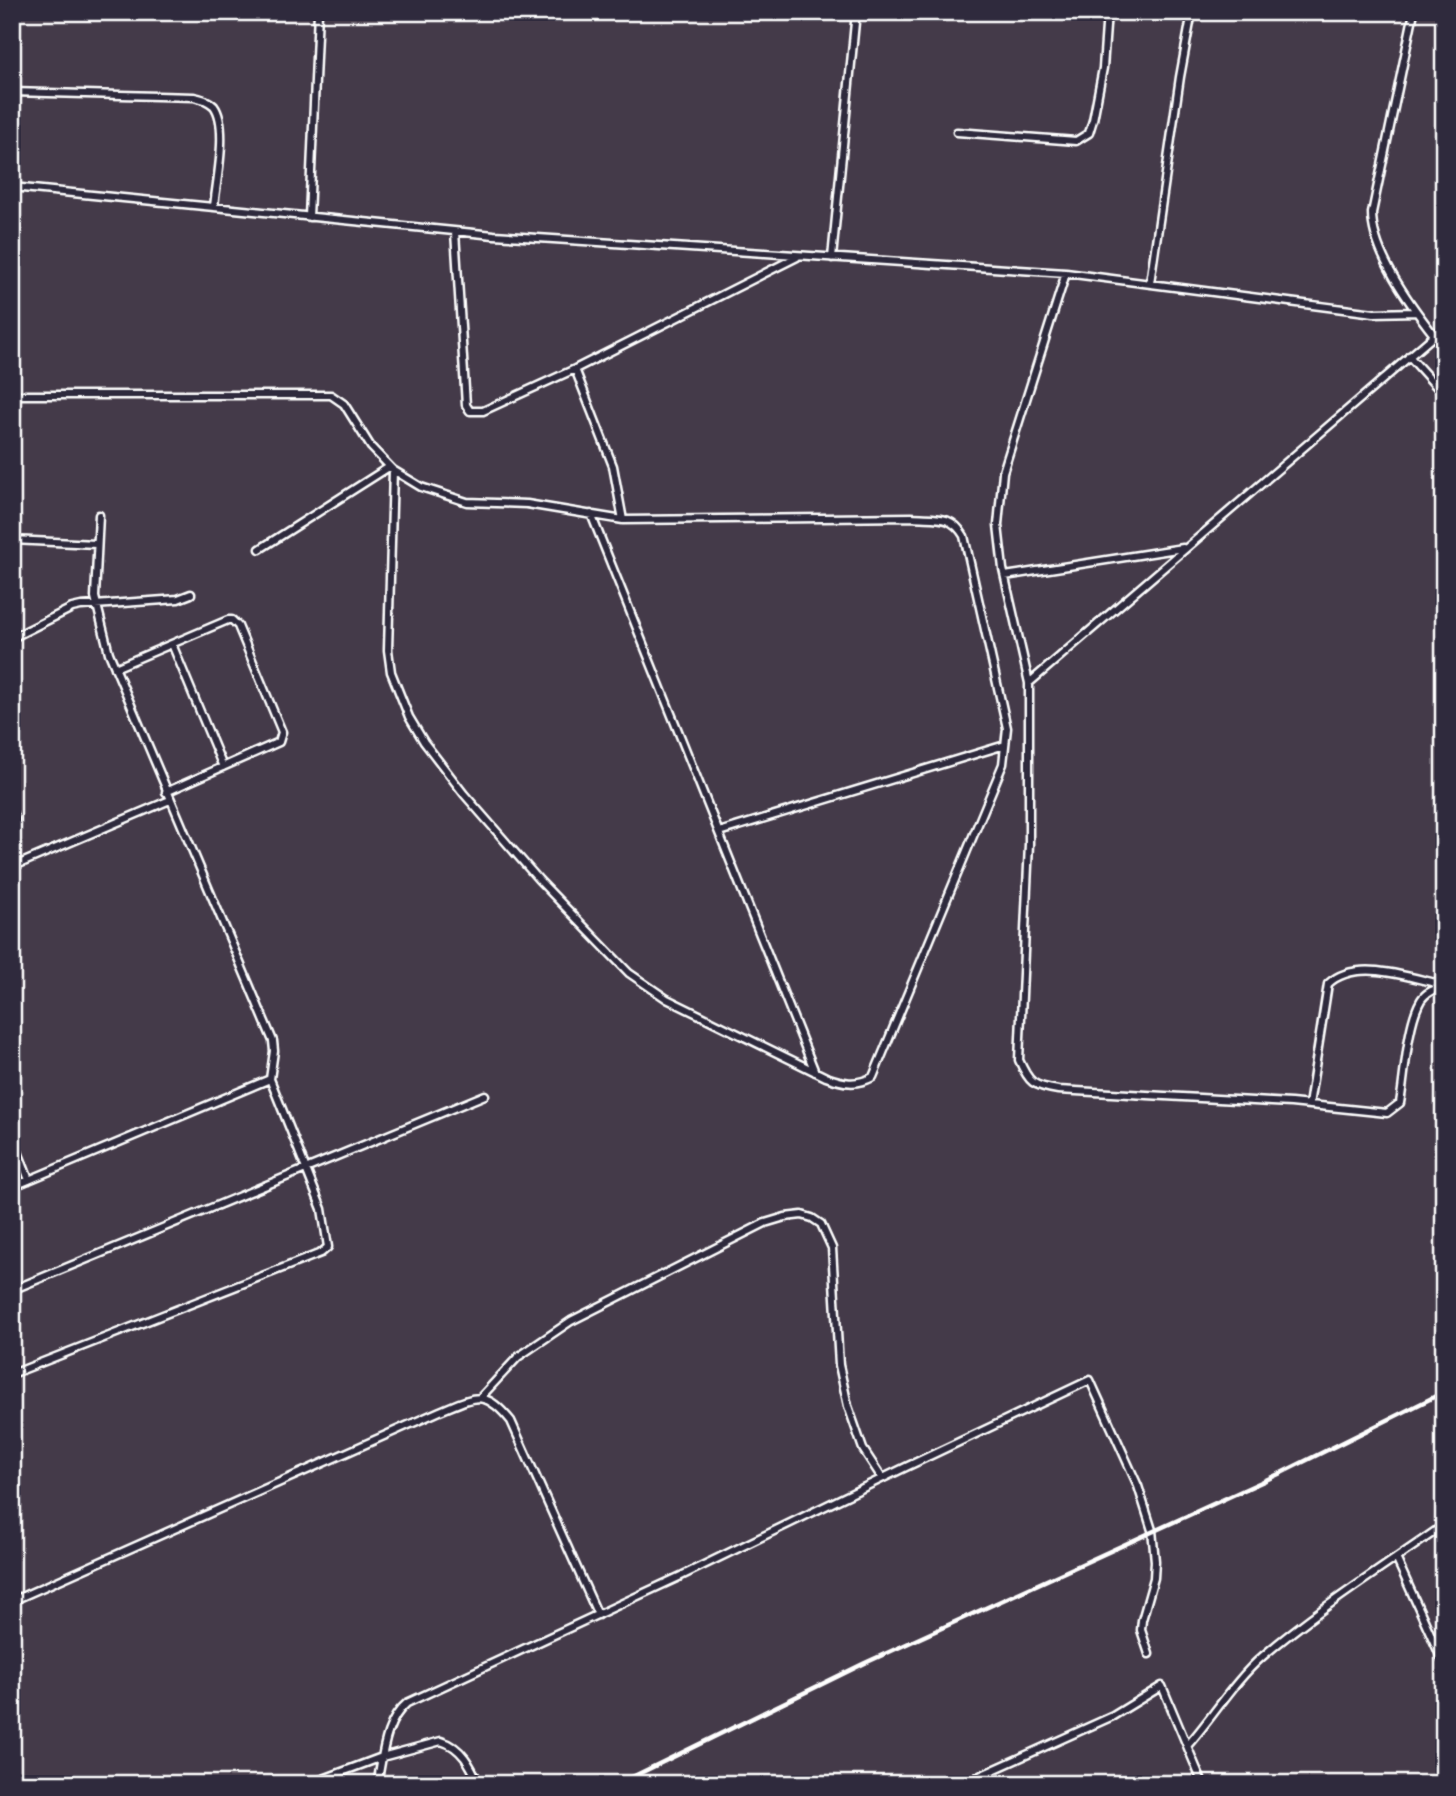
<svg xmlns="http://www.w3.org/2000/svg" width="1456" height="1796" viewBox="0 0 1456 1796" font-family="Pangolin,sans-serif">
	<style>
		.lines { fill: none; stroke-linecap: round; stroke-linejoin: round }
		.lane-casing { stroke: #fff; stroke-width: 11 }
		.lane { stroke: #2f2a3d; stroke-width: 6 }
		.rail { stroke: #fff; stroke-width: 4.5 }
	</style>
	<rect width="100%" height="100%" fill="#443a49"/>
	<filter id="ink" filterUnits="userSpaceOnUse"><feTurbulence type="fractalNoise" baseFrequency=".0143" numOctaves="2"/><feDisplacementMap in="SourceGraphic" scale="14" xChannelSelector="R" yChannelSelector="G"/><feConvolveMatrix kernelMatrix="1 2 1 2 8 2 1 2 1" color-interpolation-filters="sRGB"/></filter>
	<g filter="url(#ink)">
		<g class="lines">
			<defs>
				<path id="lane" d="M 1414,12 L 1372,213 C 1372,253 1410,304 1434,335
					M 12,92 L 194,97 C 202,99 208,100 214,106 C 229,126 216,183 214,207
					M 957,132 L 1076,141 L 1089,133 L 1093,120 L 1103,68 L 1107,12
					M 12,187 L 494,235 L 1066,273 L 1374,313 L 1416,312
					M 309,217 L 318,12
					M 455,232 L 466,405 L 470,411 L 483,411 L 575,369 L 797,257
					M 832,258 L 856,12
					M 1066,273 L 1003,472 L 998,525 L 1003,569 L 1029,683 L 1029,844 L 1019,1060 C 1029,1083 1033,1086 1058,1090 L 1291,1103 L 1387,1113 L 1400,1103 C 1405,1075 1407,1024 1421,1000 C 1426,992 1435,989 1444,986
					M 1150,283 L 1180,77 L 1192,12
					M 1409,356 L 1444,395
					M 575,369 L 613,466 L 623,520
					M 12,395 L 331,395 L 344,404 L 371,447 L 393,470 L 421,487 L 467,502 L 527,504 L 623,520 L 912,517 C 936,519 951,514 964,536 L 1007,728 L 1003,764 L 873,1077 C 856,1086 843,1083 826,1077 L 667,999 L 629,973 L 539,880 L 464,794 L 424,742 L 409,717 L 391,672 L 388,650 L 393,470
					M 591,514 L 815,1072
					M 12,540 L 96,544
					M 260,549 L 389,467
					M 1005,576 L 1183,548
					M 12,638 L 72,608 L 81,606 L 178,599 L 191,594
					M 172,644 L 223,767
					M 115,668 L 228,620 L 232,620 L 238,626 L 282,732 L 279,742 L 166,792
					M 1029,683 L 1444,327
					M 12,812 L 15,820
					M 719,832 L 1005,745
					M 12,867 L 170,800
					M 1309,1105 L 1328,984 C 1357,957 1410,978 1444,985
					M 12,1136 L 29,1180
					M 12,1187 L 270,1079
					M 12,1290 L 485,1095
					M 12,1374 L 321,1253 L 328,1247 L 322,1209 L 270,1079 L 274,1051 L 273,1041 L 109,653 L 95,597 L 99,515
					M 480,1398 L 518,1357 L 571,1321 L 765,1223 L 785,1217 L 802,1215 L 812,1218 L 821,1224 L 832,1248 L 839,1365 L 848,1406 L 863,1449 L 882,1478
					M 1396,1558 L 1444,1664
					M 12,1601 L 440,1411 C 476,1396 485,1389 511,1421 L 598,1615
					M 1187,1746 C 1213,1717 1233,1682 1263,1656 C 1319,1608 1383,1568 1444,1525
					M 310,1784 L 382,1757 L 441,1741 C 462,1747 471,1766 479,1784
					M 377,1784 C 383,1757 384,1722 407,1703 L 681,1576 L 906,1467 L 1090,1380 L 1138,1486 L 1152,1530 L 1155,1561 L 1154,1578 L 1142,1620 L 1141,1630 L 1149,1654
					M 962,1784 L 1113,1716 L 1162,1686 L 1203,1784"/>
			</defs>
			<use href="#lane" class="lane-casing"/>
			<use href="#lane" class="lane"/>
			<path class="rail" d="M 618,1784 L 865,1663 L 1281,1473 L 1444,1392"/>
		</g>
	</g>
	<rect width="1456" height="1796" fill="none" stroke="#2f2a3d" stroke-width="42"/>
	<rect x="21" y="21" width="1414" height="1754" fill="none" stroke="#fff" stroke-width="2.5" filter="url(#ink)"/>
</svg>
